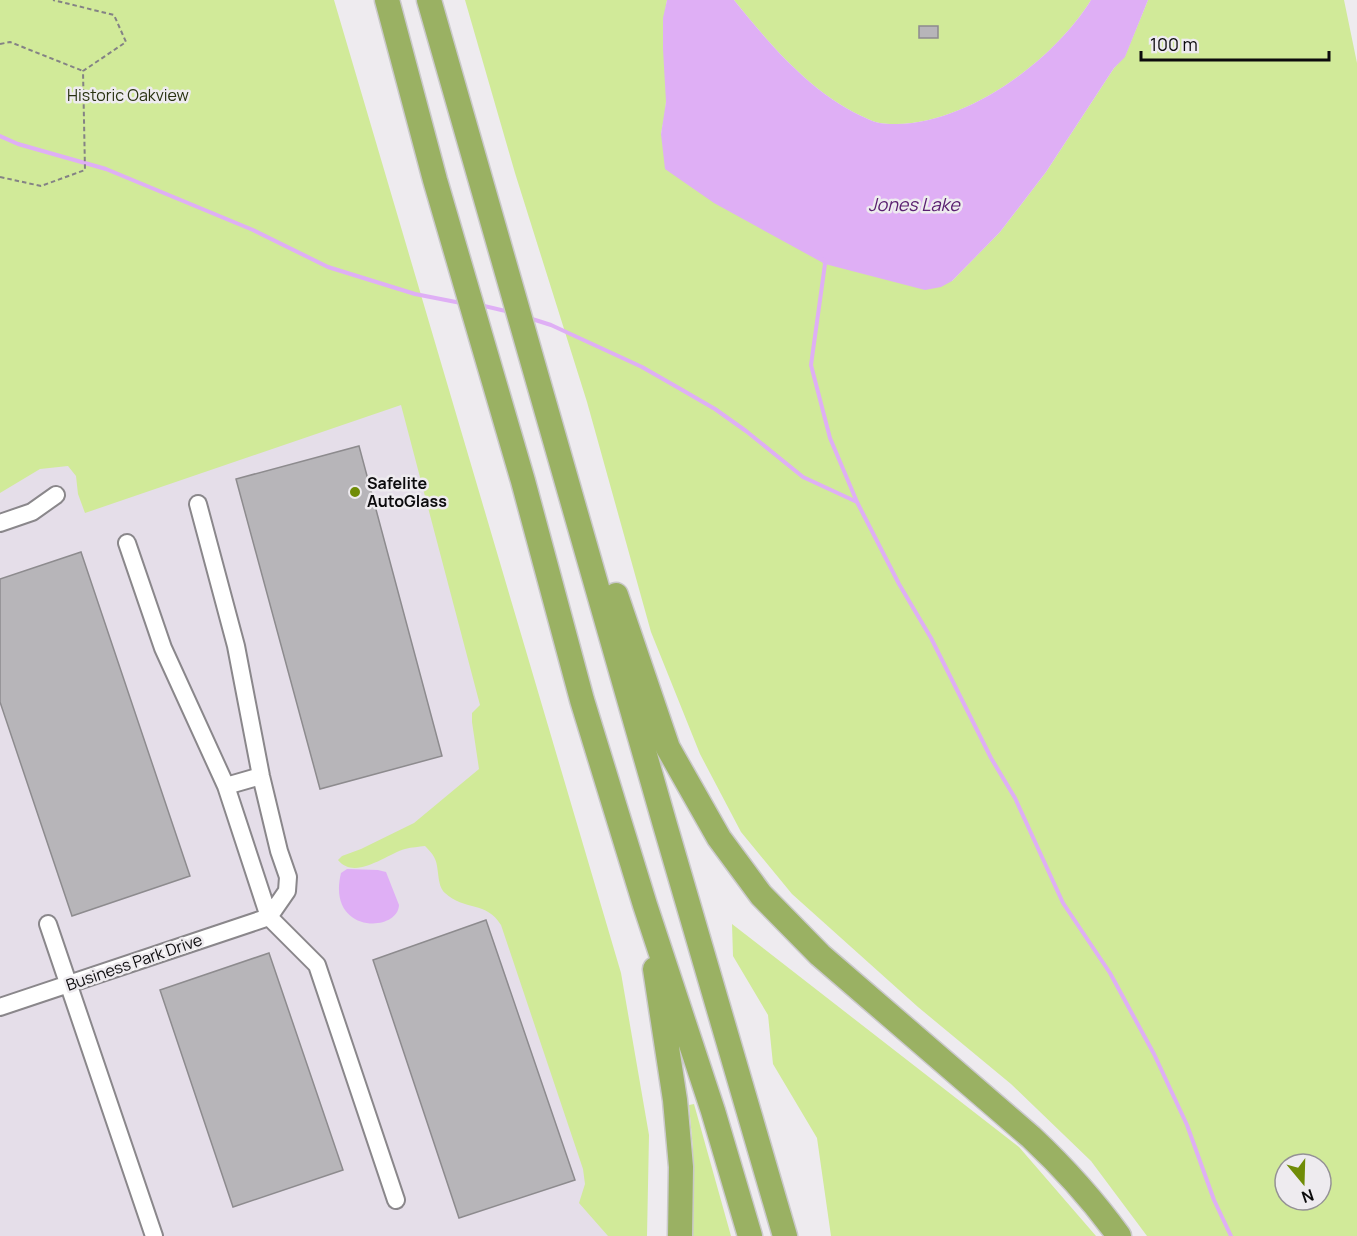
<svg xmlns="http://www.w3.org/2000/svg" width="1357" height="1236" viewBox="0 0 1357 1236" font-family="Manrope,sans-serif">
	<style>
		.built { fill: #e5dee9 }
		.green { fill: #d1ea99; fill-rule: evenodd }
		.water { fill: #dfaff5 }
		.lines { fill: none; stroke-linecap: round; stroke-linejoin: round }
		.stream { stroke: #dfaff5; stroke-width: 4 }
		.building { fill: #b7b5b9; stroke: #8d8b8e; stroke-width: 1.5 }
		.minor-casing { stroke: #8a878b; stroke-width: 20 }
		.highway-casing { stroke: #cac9ca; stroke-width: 27 }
		.path { stroke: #848285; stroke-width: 2; stroke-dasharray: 4.5 3; stroke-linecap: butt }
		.minor { stroke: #fff; stroke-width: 16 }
		.highway { stroke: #9ab163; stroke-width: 24 }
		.poi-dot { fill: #708c07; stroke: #eeebef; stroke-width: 2 }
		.labels { text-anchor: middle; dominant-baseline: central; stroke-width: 5; stroke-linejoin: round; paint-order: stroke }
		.park-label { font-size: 16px; fill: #283210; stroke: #eeebef }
		.poi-label { font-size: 16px; font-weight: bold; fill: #0c0b0d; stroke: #eeebef; text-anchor: start }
		.street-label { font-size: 16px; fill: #0c0b0d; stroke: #eeebef }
		.water-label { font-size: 18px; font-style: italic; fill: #5a2070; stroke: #eeebef }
	</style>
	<rect width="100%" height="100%" fill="#eeebef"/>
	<path class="built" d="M 0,200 L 376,273 L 614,1236 L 0,1236 Z"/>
	<path class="green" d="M 0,0 L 334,0 L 621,973 L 649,1135 L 647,1236 L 608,1236 L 579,1203 L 585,1184 L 583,1169 L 501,925 C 487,901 464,911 445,893 C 436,885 440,867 434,857 C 432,853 428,849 425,846 C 419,847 412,847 405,849 C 387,854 355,881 338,860 L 342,856 L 361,849 L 414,823 L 479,769 L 472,722 L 472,713 L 480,705 L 401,405 L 85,513 L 78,494 L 76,476 L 68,466 L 40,469 L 0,493 Z
		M 465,0 L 667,0 C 660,34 667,67 666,101 C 666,112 663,123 661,134 L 952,281 L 1000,232 L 1046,172 L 1114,68 L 1125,56 L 1148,0 L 1344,0 L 1357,63 L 1357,1236 L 1147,1236 L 1091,1161 L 1011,1084 L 918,1007 L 792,894 L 741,832 L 700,754 L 651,632 L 587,402 L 515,173 ZM 1285,1164 L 1321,1164 L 1321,1200 L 1285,1200 Z
		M 734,0 L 1091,0 C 1054,60 969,123 897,124 C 888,124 878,124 870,120 C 813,96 771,46 734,0 Z
		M 732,924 L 1019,1147 L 1096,1236 L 831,1236 L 817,1138 L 773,1064 L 768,1015 L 733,956 Z
		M 694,1104 L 731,1236 L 689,1236 L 693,1149 L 689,1105 Z"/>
	<path class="water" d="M 667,0 L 734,0 C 771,46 813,96 870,120 C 878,124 888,124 897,124 C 969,123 1054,60 1091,0 L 1148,0 L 1125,57 L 1114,68 L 1046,172 L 1000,232 L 952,281 L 941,287 L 925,290 L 825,264 L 714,203 L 665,169 L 661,134 L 666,102 L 663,49 L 663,18 Z
		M 347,869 L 378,870 L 386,872 L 399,905 C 398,933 326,934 341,873 Z"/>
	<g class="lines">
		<path class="stream" d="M 0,136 L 18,144 L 106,169 L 253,230 L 328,267 L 415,294 L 461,303
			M 824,259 L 825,264 L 811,365 L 830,438 L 857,502 L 899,584 L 931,638 L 991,758 L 1015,798 L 1063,903 L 1110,973 L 1154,1054 L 1187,1125 L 1214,1200 L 1231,1236
			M 480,305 L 510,312
			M 529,318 L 551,325 L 642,367 L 677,387 L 715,409 L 746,431 L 803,477 L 857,502"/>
	</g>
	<path class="building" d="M 919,26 L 938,26 L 938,38 L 919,38 Z
		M 359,446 L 442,756 L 320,789 L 236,479 Z
		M 81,552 L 190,876 L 72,916 L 0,702 L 0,579 Z
		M 486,920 L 575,1180 L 459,1218 L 373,960 Z
		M 269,953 L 343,1170 L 233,1207 L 160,990 Z"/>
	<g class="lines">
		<defs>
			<path id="minor" d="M 198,504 L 236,646 L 261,776 L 279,851 L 288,877 L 287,891 L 269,917
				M 0,523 L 32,512 L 56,495
				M 127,543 L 163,648 L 226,786
				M 261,776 L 226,786 L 269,917 L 317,965 L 396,1200
				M 48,924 L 154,1236
				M 0,1007 L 269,917"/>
			<path id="highway" d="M 387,0 L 435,180 L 523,481 L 582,700 L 645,905 L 713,1111 L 750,1236
				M 429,0 L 665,825 L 785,1236
				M 616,595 L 668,748 L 719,838 L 761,895 L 820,955 L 1031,1137 C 1064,1168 1093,1200 1119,1236
				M 655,969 L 675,1100 L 681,1167 L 680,1236"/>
		</defs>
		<use href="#minor" class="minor-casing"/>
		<use href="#highway" class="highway-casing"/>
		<path class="path" d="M 0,44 L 10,42 L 83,71
			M 0,177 L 41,186 L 85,170 L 83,71 L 126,42 L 114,15 L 53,0"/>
		<use href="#minor" class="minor"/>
		<use href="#highway" class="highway"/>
	</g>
	<circle class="poi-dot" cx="355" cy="492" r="6"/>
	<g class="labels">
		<g class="park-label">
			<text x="128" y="95">Historic Oakview</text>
		</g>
		<g class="poi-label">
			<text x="367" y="483">Safelite<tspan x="367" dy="18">AutoGlass</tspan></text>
		</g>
		<g class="street-label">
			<text transform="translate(134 962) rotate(-19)">Business Park Drive</text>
		</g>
		<g class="water-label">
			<text x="914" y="204">Jones Lake</text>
		</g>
	</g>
	<g transform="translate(1303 1182) rotate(161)"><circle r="28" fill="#eeebef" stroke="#949195" stroke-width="1.5"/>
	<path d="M0-4.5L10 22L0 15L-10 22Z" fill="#708c07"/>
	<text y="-9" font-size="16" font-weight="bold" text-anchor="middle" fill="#0c0b0d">N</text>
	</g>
	<path d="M1141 51v9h188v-9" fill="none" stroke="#0c0b0d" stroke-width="3"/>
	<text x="1150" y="51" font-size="18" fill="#0c0b0d" stroke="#eeebef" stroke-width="4.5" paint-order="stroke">100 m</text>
</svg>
